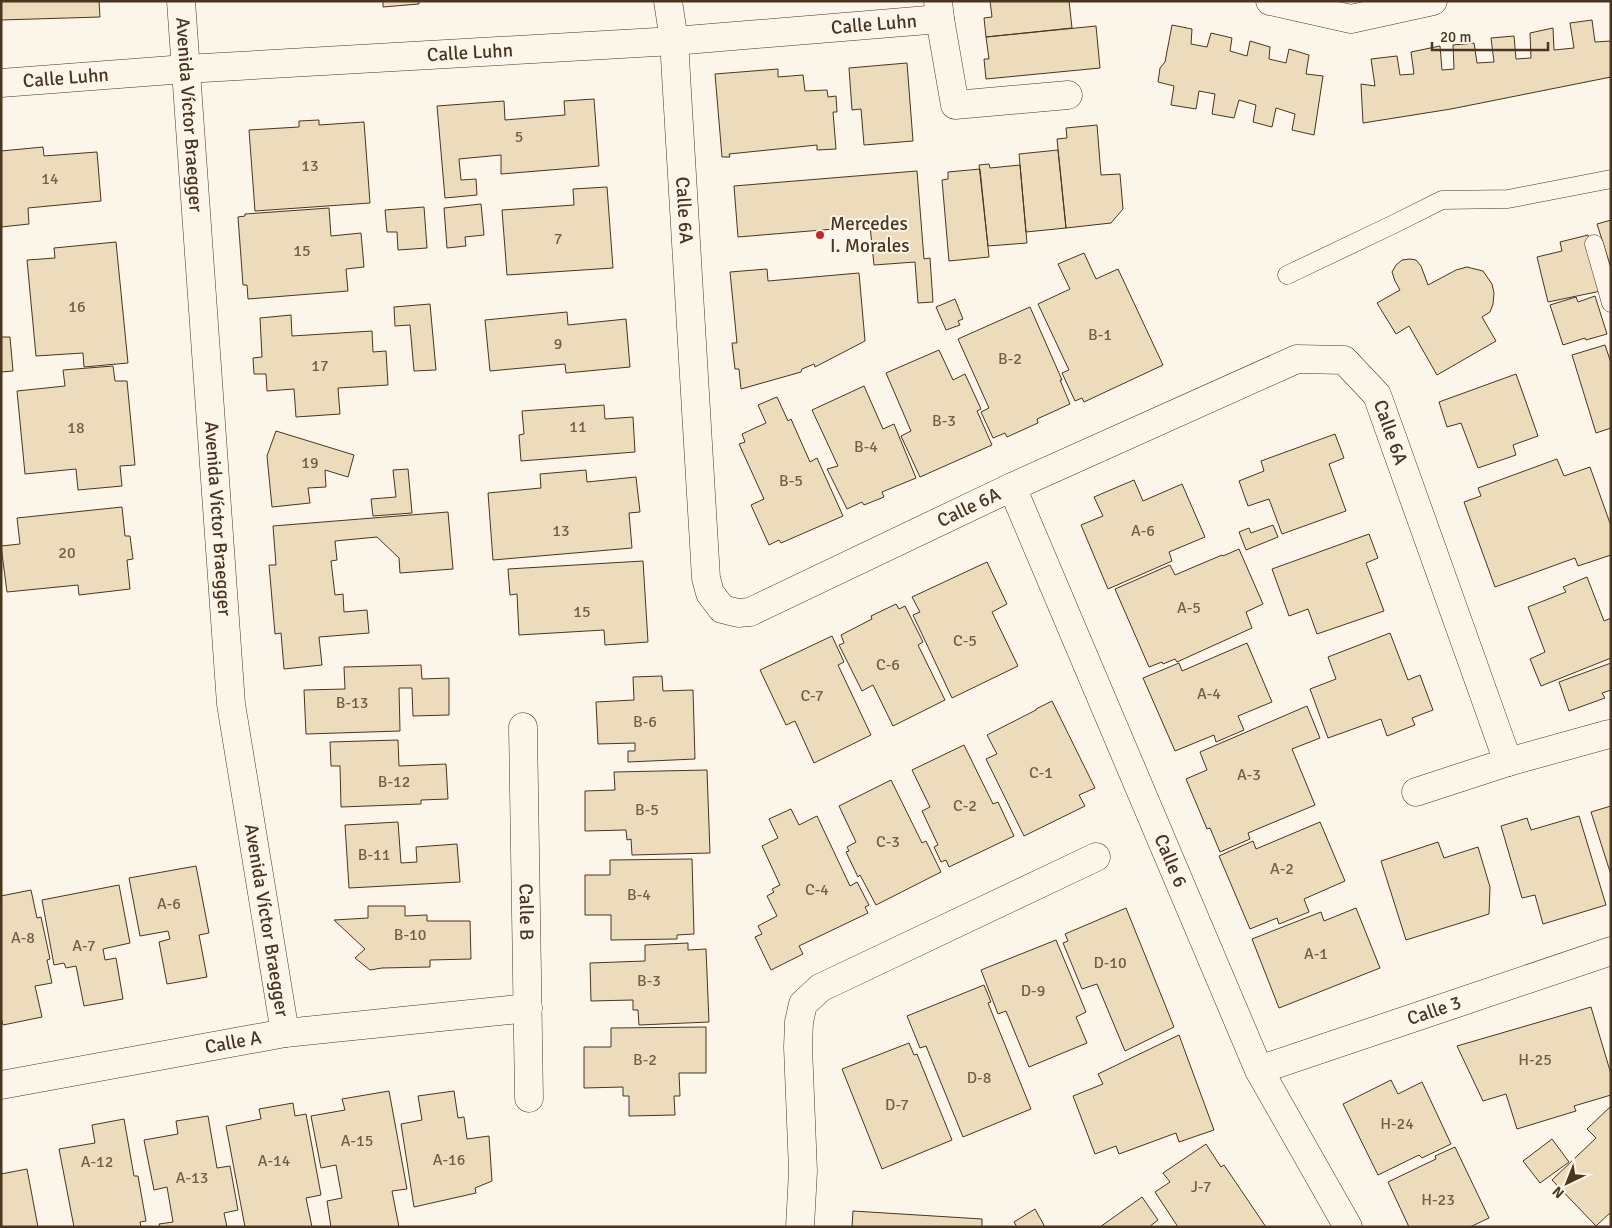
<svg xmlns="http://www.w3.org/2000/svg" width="1612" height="1228" viewBox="0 0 1612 1228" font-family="Signika,sans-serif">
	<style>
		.building { fill: #ecdcbc; stroke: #4a3520 }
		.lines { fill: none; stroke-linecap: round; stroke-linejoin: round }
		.lane-casing { stroke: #4a3520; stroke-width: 19 }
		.street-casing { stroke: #4a3520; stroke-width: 29 }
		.lane { stroke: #fbf6e9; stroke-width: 18 }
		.street { stroke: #fbf6e9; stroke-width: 28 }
		.poi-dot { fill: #c62828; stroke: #fbf6e9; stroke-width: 2 }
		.labels { text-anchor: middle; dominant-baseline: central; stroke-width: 4; stroke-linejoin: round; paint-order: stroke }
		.number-label { font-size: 16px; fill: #725f47 }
		.street-label { font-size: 19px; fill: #4a3520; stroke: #fbf6e9 }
		.poi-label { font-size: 19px; fill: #4a3520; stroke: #fbf6e9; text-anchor: start }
	</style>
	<rect width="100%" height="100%" fill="#fbf6e9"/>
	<path class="building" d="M 1,1 L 99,1 L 100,17 L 1,20 Z
		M 383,1 L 419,1 L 419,4 L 383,7 Z
		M 990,1 L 1069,1 L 1072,28 L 986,37 L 984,18 L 992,17 Z
		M 1592,20 L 1595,42 L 1611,41 L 1611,77 L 1451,109 L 1363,123 L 1361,84 L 1375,86 L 1371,59 L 1397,56 L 1400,75 L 1414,74 L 1411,52 L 1440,46 L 1442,70 L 1454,69 L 1453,45 L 1474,43 L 1477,63 L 1494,62 L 1491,38 L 1514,36 L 1516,59 L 1531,58 L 1530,33 L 1553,28 L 1554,50 L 1574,48 L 1570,23 Z
		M 1172,25 L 1192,29 L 1191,44 L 1207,47 L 1211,33 L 1232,38 L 1230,51 L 1247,56 L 1250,41 L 1270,47 L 1269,59 L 1286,63 L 1289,49 L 1309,55 L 1306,74 L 1323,76 L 1314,135 L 1292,130 L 1295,114 L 1276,108 L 1272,127 L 1253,122 L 1256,105 L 1239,100 L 1234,118 L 1212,114 L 1215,94 L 1199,91 L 1196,109 L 1171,105 L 1174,86 L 1158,82 L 1160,68 L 1165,62 Z
		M 1096,26 L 1100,68 L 986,79 L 984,59 L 989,59 L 986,37 Z
		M 907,63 L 913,141 L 864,145 L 861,109 L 852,110 L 849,68 Z
		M 778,69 L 778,77 L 803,75 L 805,91 L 827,90 L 828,97 L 836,96 L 837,112 L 833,112 L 836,149 L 817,150 L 817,145 L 729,154 L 730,157 L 722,157 L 715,74 Z
		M 594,99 L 599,166 L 501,174 L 501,155 L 459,159 L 461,180 L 476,179 L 477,195 L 445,198 L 437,106 L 504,101 L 505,120 L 565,115 L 564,101 Z
		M 319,120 L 319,125 L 364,122 L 370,203 L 255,211 L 249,130 L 299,127 L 299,121 Z
		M 1097,125 L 1101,175 L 1120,174 L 1123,209 L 1111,223 L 1066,228 L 1057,139 L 1067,138 L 1066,128 Z
		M 43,147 L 44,156 L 97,152 L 101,201 L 28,208 L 29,224 L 1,227 L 1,151 Z
		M 1058,150 L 1066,228 L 1026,232 L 1019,154 Z
		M 989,164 L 990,168 L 1020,165 L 1027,243 L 988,246 L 979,165 Z
		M 980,169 L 989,257 L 949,261 L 942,180 L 948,179 L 948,172 Z
		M 917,171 L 924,259 L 930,258 L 933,302 L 918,303 L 915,262 L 874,265 L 870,226 L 738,237 L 734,186 Z
		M 607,187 L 613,268 L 507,275 L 502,210 L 574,205 L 573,189 Z
		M 481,204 L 484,235 L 465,237 L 466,246 L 447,248 L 444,208 Z
		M 424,207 L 427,248 L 398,250 L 397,232 L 387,232 L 385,210 Z
		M 329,208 L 331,236 L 361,233 L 364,267 L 346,269 L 348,291 L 248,299 L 247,285 L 243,285 L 238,217 L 245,216 L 245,214 Z
		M 1611,220 L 1611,268 L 1597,224 Z
		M 1588,235 L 1601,291 L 1548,302 L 1537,257 L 1562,251 L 1560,242 Z
		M 116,242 L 128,363 L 84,367 L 83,353 L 36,356 L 27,260 L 55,258 L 54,248 Z
		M 1084,253 L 1096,279 L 1118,269 L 1163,365 L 1084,402 L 1082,398 L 1075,401 L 1062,373 L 1069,370 L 1038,304 L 1070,289 L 1058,264 Z
		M 1410,259 L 1416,260 L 1421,266 L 1428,285 L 1456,270 L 1467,267 L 1483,271 L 1492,284 L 1494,293 L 1493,304 L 1490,312 L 1482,317 L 1496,341 L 1437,375 L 1409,326 L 1396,334 L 1377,303 L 1400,290 L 1395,281 L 1392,272 L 1396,265 L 1402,260 Z
		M 767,269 L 768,281 L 859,273 L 865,341 L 815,367 L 814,364 L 802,369 L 801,372 L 741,389 L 739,369 L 735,369 L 732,343 L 737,343 L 730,272 Z
		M 1595,296 L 1607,334 L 1586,340 L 1585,338 L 1563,345 L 1550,305 L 1576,297 L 1578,302 Z
		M 955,299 L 963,319 L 958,321 L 960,325 L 946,330 L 936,307 Z
		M 430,304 L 436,370 L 414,371 L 410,325 L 395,326 L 394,307 Z
		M 1030,307 L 1062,380 L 1060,380 L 1070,404 L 1037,419 L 1038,423 L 1007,437 L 1005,433 L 993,438 L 981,412 L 989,408 L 958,339 Z
		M 567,312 L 568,325 L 626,319 L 630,367 L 566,373 L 565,364 L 490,371 L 485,320 Z
		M 291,315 L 292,336 L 372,331 L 373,352 L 386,351 L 388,385 L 338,388 L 340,414 L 296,417 L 294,389 L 267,391 L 266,374 L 254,374 L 253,358 L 262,357 L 260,318 Z
		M 1,337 L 10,337 L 13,371 L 1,372 Z
		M 1605,345 L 1611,363 L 1611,428 L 1596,433 L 1572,355 Z
		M 939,350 L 953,380 L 965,374 L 981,409 L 977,411 L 992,445 L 920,477 L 901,436 L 911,431 L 886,373 Z
		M 113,366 L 115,381 L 127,381 L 135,465 L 120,466 L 122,486 L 78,490 L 76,469 L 25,474 L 17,391 L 65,386 L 63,370 Z
		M 1516,374 L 1538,436 L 1513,445 L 1516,455 L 1478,468 L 1461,423 L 1447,427 L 1439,402 Z
		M 864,386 L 883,429 L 894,424 L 916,478 L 882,492 L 884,497 L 864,505 L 862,502 L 847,509 L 827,469 L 838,466 L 812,410 Z
		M 777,397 L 788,421 L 791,419 L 810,462 L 817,458 L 843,516 L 781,543 L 779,540 L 769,545 L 751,505 L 764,499 L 739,444 L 745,442 L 742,434 L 766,423 L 758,405 Z
		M 604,405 L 605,419 L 633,417 L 635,452 L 521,461 L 519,435 L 524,434 L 522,411 Z
		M 276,431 L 354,455 L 348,477 L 325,470 L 326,487 L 308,488 L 310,503 L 272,507 L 267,456 Z
		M 1335,434 L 1344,458 L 1329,464 L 1346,511 L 1282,534 L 1269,499 L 1248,506 L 1239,481 L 1264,471 L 1261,461 Z
		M 1557,459 L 1564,476 L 1590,467 L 1611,526 L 1611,555 L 1578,566 L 1575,558 L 1495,587 L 1464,502 L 1481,496 L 1478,488 Z
		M 408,469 L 412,513 L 373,516 L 371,499 L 396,497 L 393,470 Z
		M 586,470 L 587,482 L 636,477 L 640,512 L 629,513 L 632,548 L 493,560 L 488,493 L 541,488 L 540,474 Z
		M 1134,480 L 1143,501 L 1182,484 L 1205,537 L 1169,552 L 1172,561 L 1108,589 L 1081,525 L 1103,516 L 1094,497 Z
		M 122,507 L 125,536 L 130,536 L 133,559 L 127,560 L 130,589 L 79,595 L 78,585 L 7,592 L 1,546 L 20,544 L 17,518 Z
		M 448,512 L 453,569 L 400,573 L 399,558 L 377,537 L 335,541 L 337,560 L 331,561 L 335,595 L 343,594 L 344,612 L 367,610 L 369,633 L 319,637 L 322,665 L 284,669 L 281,633 L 275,634 L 269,565 L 276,565 L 273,526 Z
		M 1273,525 L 1278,537 L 1246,550 L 1239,532 L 1249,528 L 1251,533 Z
		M 1369,534 L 1378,558 L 1366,563 L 1384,611 L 1317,634 L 1308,609 L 1289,616 L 1272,569 Z
		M 1239,549 L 1263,604 L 1246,612 L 1252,628 L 1177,662 L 1175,659 L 1163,664 L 1162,662 L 1149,667 L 1115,589 L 1170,565 L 1175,575 L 1222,555 L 1223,556 Z
		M 643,561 L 648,642 L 605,645 L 604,630 L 519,635 L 517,594 L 510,595 L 508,569 Z
		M 987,562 L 1007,604 L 992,612 L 1018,666 L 952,698 L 913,615 L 920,612 L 912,597 Z
		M 1587,577 L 1604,621 L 1611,618 L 1611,658 L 1541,686 L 1530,659 L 1545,652 L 1528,607 L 1566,592 L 1563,587 Z
		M 896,604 L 899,609 L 905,606 L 923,642 L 918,645 L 945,700 L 893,726 L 873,685 L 862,691 L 839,645 L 844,643 L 841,635 L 872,619 L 871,616 Z
		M 1390,633 L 1408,680 L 1420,675 L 1433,710 L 1412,718 L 1415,725 L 1387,736 L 1381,719 L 1328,738 L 1310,689 L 1336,679 L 1328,657 Z
		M 832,636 L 844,662 L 838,665 L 871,735 L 814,763 L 795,721 L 786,725 L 760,670 Z
		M 1247,643 L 1272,702 L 1238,716 L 1244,730 L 1216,742 L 1214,735 L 1175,751 L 1143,678 L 1179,663 L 1182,671 Z
		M 1611,663 L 1611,690 L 1602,693 L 1605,698 L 1569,711 L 1559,682 Z
		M 421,665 L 422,679 L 449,678 L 449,715 L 413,716 L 412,688 L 399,688 L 400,731 L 306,734 L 304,690 L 345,689 L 344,667 Z
		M 662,676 L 663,691 L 693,690 L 695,759 L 628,762 L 628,751 L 635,751 L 635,743 L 598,744 L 596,702 L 634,700 L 633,677 Z
		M 1052,701 L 1095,788 L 1079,795 L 1085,806 L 1024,836 L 986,759 L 997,754 L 987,735 L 1036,710 L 1036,709 Z
		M 1307,706 L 1320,738 L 1292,749 L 1315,805 L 1248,833 L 1250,839 L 1220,852 L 1210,828 L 1207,829 L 1186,779 L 1207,770 L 1200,752 Z
		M 398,740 L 399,766 L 446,764 L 448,799 L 421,800 L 421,804 L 341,807 L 340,766 L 331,766 L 330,742 Z
		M 964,745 L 993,804 L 998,802 L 1014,836 L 949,867 L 946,860 L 941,862 L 934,847 L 938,845 L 922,811 L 930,807 L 912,770 Z
		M 707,770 L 710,853 L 632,855 L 631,839 L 627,840 L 626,830 L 585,831 L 585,791 L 615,790 L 614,772 Z
		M 891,780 L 922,843 L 926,841 L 941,872 L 876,905 L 860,875 L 858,877 L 846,852 L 849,851 L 847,847 L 856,842 L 839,806 Z
		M 1611,806 L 1611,875 L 1591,812 Z
		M 791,809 L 799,825 L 817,816 L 850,886 L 857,882 L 869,905 L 865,907 L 868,913 L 799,946 L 803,954 L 771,970 L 755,937 L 762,934 L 758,926 L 777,916 L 767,896 L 774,892 L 772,889 L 780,885 L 762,846 L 778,838 L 769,819 Z
		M 1579,816 L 1606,905 L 1543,924 L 1535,895 L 1522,898 L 1501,826 L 1527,818 L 1531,830 Z
		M 398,822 L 401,863 L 417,862 L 416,847 L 457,844 L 460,882 L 349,888 L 345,825 Z
		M 1320,822 L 1345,881 L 1304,899 L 1309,912 L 1279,924 L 1277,918 L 1250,929 L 1219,856 L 1253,841 L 1256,849 Z
		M 1438,842 L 1444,858 L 1478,847 L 1490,887 L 1489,914 L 1406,940 L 1381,861 Z
		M 692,859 L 694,934 L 677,935 L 677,939 L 611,940 L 611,915 L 585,915 L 585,875 L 610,875 L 610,860 Z
		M 196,866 L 209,933 L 199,935 L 207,977 L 167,984 L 159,942 L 170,939 L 168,931 L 140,936 L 129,878 Z
		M 119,885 L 130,943 L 103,949 L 105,960 L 116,958 L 123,999 L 84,1006 L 76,966 L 66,968 L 64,963 L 54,965 L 42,900 Z
		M 31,890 L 37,918 L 41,917 L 50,959 L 47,960 L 52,983 L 35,986 L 42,1017 L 3,1025 L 1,1017 L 1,896 Z
		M 368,906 L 405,906 L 405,916 L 427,915 L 427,921 L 470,921 L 471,959 L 430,960 L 430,967 L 382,968 L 370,970 L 355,958 L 365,949 L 334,920 L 368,918 Z
		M 1126,908 L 1174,1027 L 1125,1051 L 1097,984 L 1082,989 L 1063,943 L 1068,941 L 1065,934 Z
		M 1356,908 L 1380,968 L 1279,1008 L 1252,939 L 1321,912 L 1324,921 Z
		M 1056,940 L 1086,1012 L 1076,1017 L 1087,1043 L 1029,1067 L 1006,1011 L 998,1014 L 981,970 Z
		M 688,943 L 688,950 L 706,949 L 709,1022 L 639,1025 L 638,1010 L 633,1010 L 633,1000 L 591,1001 L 590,963 L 645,961 L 645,945 Z
		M 984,985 L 991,1002 L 988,1003 L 1031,1109 L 963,1137 L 926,1046 L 920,1048 L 907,1016 Z
		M 1591,1007 L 1611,1074 L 1611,1095 L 1574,1106 L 1576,1111 L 1517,1129 L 1506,1094 L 1483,1101 L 1457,1046 Z
		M 706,1027 L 706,1073 L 679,1073 L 680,1096 L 674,1096 L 675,1115 L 629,1116 L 629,1096 L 623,1096 L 623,1087 L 584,1088 L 584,1047 L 611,1047 L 611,1028 Z
		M 1179,1035 L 1214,1130 L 1179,1142 L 1176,1133 L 1119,1154 L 1116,1146 L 1095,1154 L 1073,1096 L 1103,1084 L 1098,1074 Z
		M 909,1043 L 914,1055 L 917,1054 L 952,1140 L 882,1169 L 842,1069 Z
		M 1391,1080 L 1398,1094 L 1422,1082 L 1451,1144 L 1422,1158 L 1419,1155 L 1378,1175 L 1343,1104 Z
		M 389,1091 L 407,1189 L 392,1191 L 399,1227 L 331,1227 L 327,1201 L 342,1198 L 336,1165 L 321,1168 L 311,1116 L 345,1110 L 342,1099 Z
		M 454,1091 L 458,1118 L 464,1117 L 467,1139 L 489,1136 L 492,1181 L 475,1188 L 476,1193 L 414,1207 L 401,1124 L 422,1120 L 418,1096 Z
		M 293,1103 L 295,1116 L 306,1114 L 321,1195 L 306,1198 L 312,1227 L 245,1227 L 226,1126 L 261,1119 L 259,1109 Z
		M 1611,1106 L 1611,1212 L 1596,1226 L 1552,1180 L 1596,1138 L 1587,1129 Z
		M 208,1116 L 217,1168 L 230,1166 L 238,1210 L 224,1213 L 227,1227 L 160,1227 L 159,1224 L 173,1222 L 167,1187 L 154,1190 L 144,1140 L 178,1134 L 176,1121 Z
		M 124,1119 L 134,1176 L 138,1176 L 146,1221 L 140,1222 L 141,1227 L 74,1227 L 59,1149 L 95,1143 L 92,1125 Z
		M 1552,1139 L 1569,1162 L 1540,1183 L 1523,1161 Z
		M 1206,1144 L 1221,1167 L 1224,1165 L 1266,1227 L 1178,1227 L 1155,1192 L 1170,1182 L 1163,1173 Z
		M 1455,1147 L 1489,1218 L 1470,1227 L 1409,1227 L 1388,1182 L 1436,1159 L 1435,1156 Z
		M 27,1169 L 38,1227 L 1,1227 L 1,1174 Z
		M 1142,1197 L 1158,1220 L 1149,1227 L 1100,1227 Z
		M 1035,1209 L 1045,1227 L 1017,1227 L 1014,1222 Z
		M 853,1211 L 982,1219 L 982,1227 L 852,1227 Z"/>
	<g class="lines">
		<defs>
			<path id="lane" d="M 1594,244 L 1611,303
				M 1287,275 L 1392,225 L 1442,200 L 1508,199 L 1611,179"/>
			<g id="street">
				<path id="s1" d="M 181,1 L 231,704 L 285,1033"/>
				<path id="s2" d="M 668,1 L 674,41 L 706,578 L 710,593 L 722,609 L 738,613 L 750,612 L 1012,487 L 1297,359 L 1344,360 L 1377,395 L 1508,762"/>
				<path d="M 938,1 L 940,19 L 955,105 L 1068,95"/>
				<path d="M 1270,1 L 1351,19 L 1433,1"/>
				<path id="s3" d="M 1,83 L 185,69 L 674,41 L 940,19"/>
				<path id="s4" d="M 1012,487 L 1259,1070 L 1348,1227"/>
				<path id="s5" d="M 523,727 L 529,1098"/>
				<path d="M 1416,792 L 1508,762 L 1609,734"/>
				<path id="s6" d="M 1259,1070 L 1611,951"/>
				<path id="s7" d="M 1,1085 L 285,1033 L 528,1008"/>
				<path d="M 800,1227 L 803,1171 L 798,1047 L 799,1022 L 803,1004 L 820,988 L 1096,857"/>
			</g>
		</defs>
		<use href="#lane" class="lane-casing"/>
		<use href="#street" class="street-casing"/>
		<use href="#lane" class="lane"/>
		<use href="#street" class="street"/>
	</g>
	<circle class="poi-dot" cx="820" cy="235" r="5"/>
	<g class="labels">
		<g class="number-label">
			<text x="519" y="137">5</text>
			<text x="310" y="166">13</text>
			<text x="50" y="179">14</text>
			<text x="558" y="239">7</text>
			<text x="302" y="251">15</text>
			<text x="77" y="307">16</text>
			<text x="1100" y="335">B-1</text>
			<text x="558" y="344">9</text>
			<text x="1010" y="359">B-2</text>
			<text x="320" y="366">17</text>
			<text x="944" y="421">B-3</text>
			<text x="578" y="427">11</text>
			<text x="76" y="428">18</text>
			<text x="866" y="447">B-4</text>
			<text x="310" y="463">19</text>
			<text x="791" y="481">B-5</text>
			<text x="561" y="531">13</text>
			<text x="1143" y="531">A-6</text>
			<text x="67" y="553">20</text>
			<text x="1189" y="608">A-5</text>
			<text x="582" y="612">15</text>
			<text x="965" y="641">C-5</text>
			<text x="888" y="665">C-6</text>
			<text x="1209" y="694">A-4</text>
			<text x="812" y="696">C-7</text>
			<text x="352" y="703">B-13</text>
			<text x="645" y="722">B-6</text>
			<text x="1041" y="773">C-1</text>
			<text x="1249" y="775">A-3</text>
			<text x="394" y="782">B-12</text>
			<text x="965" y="806">C-2</text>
			<text x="647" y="810">B-5</text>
			<text x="888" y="842">C-3</text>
			<text x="374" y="855">B-11</text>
			<text x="1282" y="869">A-2</text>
			<text x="817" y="890">C-4</text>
			<text x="639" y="895">B-4</text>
			<text x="169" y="904">A-6</text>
			<text x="410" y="935">B-10</text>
			<text x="23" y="938">A-8</text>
			<text x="84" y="946">A-7</text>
			<text x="1316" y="954">A-1</text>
			<text x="1110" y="963">D-10</text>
			<text x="649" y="981">B-3</text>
			<text x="1033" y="991">D-9</text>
			<text x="645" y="1060">B-2</text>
			<text x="1535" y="1060">H-25</text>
			<text x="979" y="1078">D-8</text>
			<text x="897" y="1105">D-7</text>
			<text x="1397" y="1124">H-24</text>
			<text x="357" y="1141">A-15</text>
			<text x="449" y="1160">A-16</text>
			<text x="274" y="1161">A-14</text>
			<text x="97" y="1162">A-12</text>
			<text x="192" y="1178">A-13</text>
			<text x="1201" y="1187">J-7</text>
			<text x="1438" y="1200">H-23</text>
		</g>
		<g class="street-label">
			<text stroke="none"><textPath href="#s3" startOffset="875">Calle Luhn</textPath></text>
			<text stroke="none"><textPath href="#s3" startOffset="470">Calle Luhn</textPath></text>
			<text stroke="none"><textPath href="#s3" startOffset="65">Calle Luhn</textPath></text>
			<text stroke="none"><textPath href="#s1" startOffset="114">Avenida Víctor Braegger</textPath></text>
			<text stroke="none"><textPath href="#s2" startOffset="210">Calle 6A</textPath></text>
			<text stroke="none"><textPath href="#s2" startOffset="1380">Calle 6A</textPath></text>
			<text stroke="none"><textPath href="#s2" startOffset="885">Calle 6A</textPath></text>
			<text stroke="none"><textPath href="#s1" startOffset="519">Avenida Víctor Braegger</textPath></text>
			<text stroke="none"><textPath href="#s4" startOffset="406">Calle 6</textPath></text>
			<text stroke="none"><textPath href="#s5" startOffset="185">Calle B</textPath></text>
			<text stroke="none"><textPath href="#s1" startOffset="924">Avenida Víctor Braegger</textPath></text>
			<text stroke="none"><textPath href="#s6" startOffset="185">Calle 3</textPath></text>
			<text stroke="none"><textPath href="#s7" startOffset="236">Calle A</textPath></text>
		</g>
		<g class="poi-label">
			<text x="830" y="224">Mercedes<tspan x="830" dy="22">I. Morales</tspan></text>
		</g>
	</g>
	<rect width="1612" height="1228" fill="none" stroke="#4a3520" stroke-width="5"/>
	<g transform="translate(1567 1183) rotate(223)" stroke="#fbf6e9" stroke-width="4" paint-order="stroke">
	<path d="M0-4L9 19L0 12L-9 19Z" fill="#4a3520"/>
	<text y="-8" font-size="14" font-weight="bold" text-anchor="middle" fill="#4a3520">N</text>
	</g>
	<path d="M1432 42v8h116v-8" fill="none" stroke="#4a3520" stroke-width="2.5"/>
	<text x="1440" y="42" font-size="15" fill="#4a3520" stroke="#fbf6e9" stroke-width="4" paint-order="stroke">20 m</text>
</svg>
